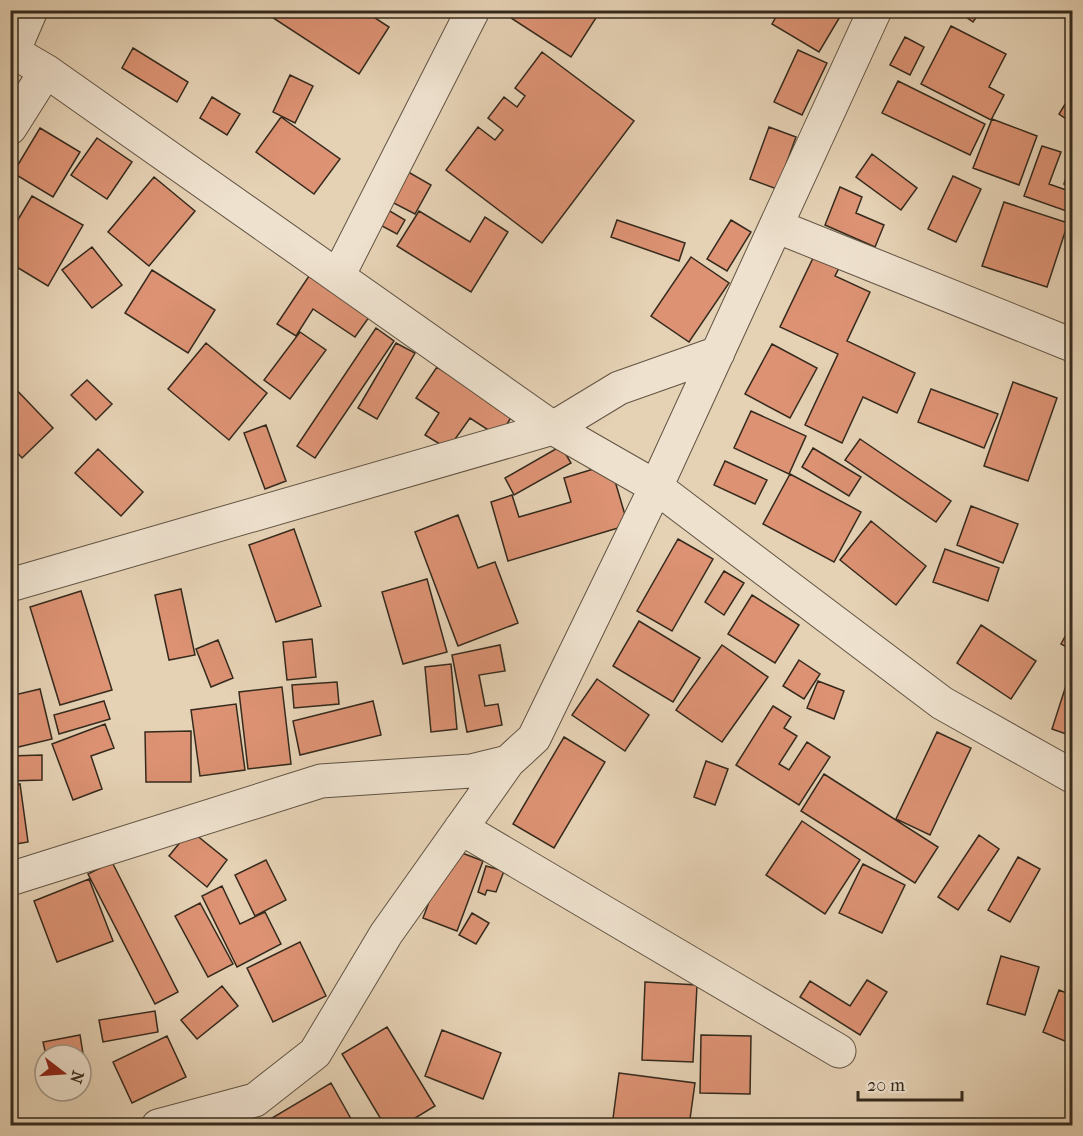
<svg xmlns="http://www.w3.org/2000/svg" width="1083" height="1136" viewBox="0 0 1083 1136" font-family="'IM FELL French Canon',serif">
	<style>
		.building { fill: #dc9273; stroke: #352a1d; stroke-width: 1.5 }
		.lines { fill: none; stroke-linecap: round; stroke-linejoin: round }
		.minor-casing { stroke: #615443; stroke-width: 35 }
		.minor { stroke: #eee1ce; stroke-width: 33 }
	</style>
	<rect width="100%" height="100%" fill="#e5d1b4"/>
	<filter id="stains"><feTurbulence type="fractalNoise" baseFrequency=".00333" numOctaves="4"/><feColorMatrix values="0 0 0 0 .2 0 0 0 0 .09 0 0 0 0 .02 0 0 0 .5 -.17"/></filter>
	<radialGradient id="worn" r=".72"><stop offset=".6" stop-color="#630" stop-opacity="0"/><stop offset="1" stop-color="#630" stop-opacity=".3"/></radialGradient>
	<path class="building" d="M 261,10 L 363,10 L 389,27 L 359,74 Z
		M 516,10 L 601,10 L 571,57 L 511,18 Z
		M 780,10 L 844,10 L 819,52 L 772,24 Z
		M 956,10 L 981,10 L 973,22 Z
		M 951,26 L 1006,54 L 989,87 L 1004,95 L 991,120 L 921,84 Z
		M 905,37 L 924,47 L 910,75 L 890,65 Z
		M 133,48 L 188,82 L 177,102 L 122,68 Z
		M 798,50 L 827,63 L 802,115 L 774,102 Z
		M 542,52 L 634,121 L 542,243 L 446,170 L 478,127 L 495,140 L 503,130 L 488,118 L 504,97 L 517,107 L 525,96 L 515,88 Z
		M 290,75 L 313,86 L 295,123 L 273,112 Z
		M 898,81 L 985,124 L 970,155 L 882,113 Z
		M 1072,93 L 1072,123 L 1059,114 Z
		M 212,97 L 240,114 L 227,135 L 200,118 Z
		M 281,117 L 340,159 L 314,194 L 256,152 Z
		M 992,119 L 1037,136 L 1019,185 L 973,168 Z
		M 769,127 L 796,137 L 777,189 L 750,179 Z
		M 40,128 L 80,152 L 53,197 L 13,173 Z
		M 97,138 L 132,162 L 107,199 L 71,175 Z
		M 1042,146 L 1061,152 L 1049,184 L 1072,192 L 1072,213 L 1024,196 Z
		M 872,154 L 917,188 L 901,210 L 856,177 Z
		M 1072,159 L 1072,187 L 1064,184 Z
		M 396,165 L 431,185 L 415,214 L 392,202 L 388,210 L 405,220 L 397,234 L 367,218 Z
		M 953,176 L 981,189 L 956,242 L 928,229 Z
		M 154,177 L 195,211 L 149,266 L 108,232 Z
		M 840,187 L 862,197 L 856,213 L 884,225 L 875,247 L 825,225 Z
		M 32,196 L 83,225 L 48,286 L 10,263 L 10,233 Z
		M 1004,202 L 1068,223 L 1047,287 L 982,266 Z
		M 419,211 L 470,242 L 485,217 L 508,232 L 471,292 L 397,246 Z
		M 617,220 L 685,243 L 679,261 L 611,237 Z
		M 731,220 L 751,232 L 727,271 L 707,259 Z
		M 92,247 L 122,285 L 92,308 L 62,270 Z
		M 815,254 L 840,266 L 835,276 L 870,292 L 847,341 L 915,373 L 897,413 L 863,397 L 842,443 L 805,425 L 838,354 L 780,327 Z
		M 691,257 L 729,283 L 689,342 L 651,316 Z
		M 152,270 L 215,310 L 188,353 L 125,313 Z
		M 311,273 L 372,313 L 355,337 L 313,309 L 296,336 L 277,324 Z
		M 376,328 L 394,341 L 315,458 L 297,446 Z
		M 300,332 L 326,350 L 290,399 L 264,380 Z
		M 206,343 L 267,393 L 229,440 L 168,389 Z
		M 396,343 L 415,353 L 377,419 L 358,408 Z
		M 772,344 L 817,368 L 790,418 L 745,394 Z
		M 437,367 L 512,416 L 499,437 L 470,418 L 448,449 L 425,435 L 439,413 L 416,398 Z
		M 87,380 L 112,404 L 96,420 L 71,395 Z
		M 1013,382 L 1057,398 L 1028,481 L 984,466 Z
		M 10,383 L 53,428 L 22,458 L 10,445 Z
		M 931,389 L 998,414 L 984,448 L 918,422 Z
		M 751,411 L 806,436 L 789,474 L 734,448 Z
		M 266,425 L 286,481 L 265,489 L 244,433 Z
		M 860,439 L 951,501 L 936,522 L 845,460 Z
		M 561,446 L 571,463 L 514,495 L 505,478 Z
		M 813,448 L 861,477 L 849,496 L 802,467 Z
		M 98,449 L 143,492 L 121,516 L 75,473 Z
		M 725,461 L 767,480 L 755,504 L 714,485 Z
		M 610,464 L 628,525 L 508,561 L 491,502 L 512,495 L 519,517 L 571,502 L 564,478 Z
		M 790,474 L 861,512 L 834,562 L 763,524 Z
		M 971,506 L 1018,524 L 1003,563 L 957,545 Z
		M 458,515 L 478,568 L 495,562 L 518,623 L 458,646 L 415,532 Z
		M 871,521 L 926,566 L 896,605 L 840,560 Z
		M 294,529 L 321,606 L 276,622 L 249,545 Z
		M 678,539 L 713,559 L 672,631 L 637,611 Z
		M 945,549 L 999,568 L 988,601 L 933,582 Z
		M 724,571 L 744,583 L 724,615 L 705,602 Z
		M 427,579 L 447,652 L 403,664 L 382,592 Z
		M 181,589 L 195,655 L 169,660 L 155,595 Z
		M 81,591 L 112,690 L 60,705 L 30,607 Z
		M 752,595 L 799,625 L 775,663 L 728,634 Z
		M 639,621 L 700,658 L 673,702 L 613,666 Z
		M 1072,624 L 1072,650 L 1061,644 Z
		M 981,625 L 1036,661 L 1011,699 L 957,663 Z
		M 312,639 L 316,677 L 287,680 L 283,642 Z
		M 218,640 L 233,678 L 211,687 L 196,649 Z
		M 500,645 L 505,671 L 479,675 L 485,706 L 498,704 L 502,725 L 467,732 L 452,655 Z
		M 722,645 L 768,677 L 722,742 L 676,710 Z
		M 799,660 L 820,674 L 804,699 L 783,686 Z
		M 451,664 L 457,729 L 431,732 L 425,667 Z
		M 1070,673 L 1072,674 L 1072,736 L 1052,729 Z
		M 597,679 L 649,715 L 625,751 L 572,715 Z
		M 818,681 L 844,691 L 834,719 L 807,708 Z
		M 337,682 L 339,704 L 294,708 L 292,685 Z
		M 282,687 L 291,764 L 248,769 L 239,692 Z
		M 40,689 L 52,739 L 10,749 L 10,696 Z
		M 104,701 L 110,719 L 59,734 L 54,715 Z
		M 373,701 L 381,735 L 300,755 L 293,721 Z
		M 236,704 L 245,770 L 200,776 L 191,710 Z
		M 773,706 L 791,717 L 784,728 L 797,736 L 779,764 L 789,770 L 807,742 L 830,757 L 799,805 L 736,765 Z
		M 105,724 L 114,748 L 91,756 L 102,789 L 73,800 L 52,744 Z
		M 191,731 L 191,782 L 146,782 L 145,732 Z
		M 937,732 L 971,748 L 930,835 L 896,819 Z
		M 564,737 L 605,762 L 554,848 L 513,824 Z
		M 42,755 L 42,780 L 10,781 L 10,756 Z
		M 706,761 L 728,769 L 715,805 L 694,797 Z
		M 824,774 L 938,847 L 915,883 L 801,811 Z
		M 20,784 L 28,842 L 10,845 L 10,786 Z
		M 802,821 L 860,860 L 825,914 L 766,875 Z
		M 190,830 L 227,860 L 207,887 L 169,856 Z
		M 979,835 L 999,849 L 958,910 L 938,897 Z
		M 449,848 L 483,861 L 457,931 L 423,918 Z
		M 1018,857 L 1040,869 L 1010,922 L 988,910 Z
		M 266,860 L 286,900 L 255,916 L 235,875 Z
		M 112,862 L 178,992 L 155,1004 L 88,874 Z
		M 863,864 L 905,885 L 882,933 L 839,913 Z
		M 486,866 L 504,871 L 496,892 L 487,890 L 485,895 L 478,892 Z
		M 89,879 L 113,941 L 57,962 L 34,901 Z
		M 222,886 L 240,924 L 265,912 L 281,944 L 237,967 L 202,896 Z
		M 200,903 L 233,964 L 208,977 L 175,916 Z
		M 472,913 L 489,923 L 476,944 L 459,935 Z
		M 300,942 L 326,996 L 273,1022 L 247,968 Z
		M 1001,956 L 1039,967 L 1025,1015 L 987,1004 Z
		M 867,980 L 887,992 L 860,1035 L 800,997 L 810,981 L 850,1006 Z
		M 645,982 L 697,985 L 693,1062 L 642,1060 Z
		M 222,986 L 238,1006 L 197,1039 L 181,1020 Z
		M 1059,990 L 1072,995 L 1072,1044 L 1043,1032 Z
		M 155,1011 L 158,1032 L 103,1042 L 99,1020 Z
		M 387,1027 L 435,1106 L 402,1126 L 385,1126 L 342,1054 Z
		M 442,1030 L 501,1053 L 483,1099 L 425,1076 Z
		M 80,1035 L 87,1078 L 81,1079 L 81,1055 L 46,1055 L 43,1042 Z
		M 701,1035 L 751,1036 L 750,1094 L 700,1093 Z
		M 167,1036 L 186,1077 L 132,1103 L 113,1062 Z
		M 619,1073 L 695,1083 L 689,1126 L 612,1126 Z
		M 331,1083 L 355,1126 L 276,1126 L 272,1118 Z"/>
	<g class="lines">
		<defs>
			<path id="minor" d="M 10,50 L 46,71 L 553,428 L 656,487 L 942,703 L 1072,776
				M 13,52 L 31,10
				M 10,128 L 46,71
				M 776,226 L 1072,345
				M 338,276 L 473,10
				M 10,585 L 553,428 L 619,388 L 718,353
				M 461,828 L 839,1051
				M 10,879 L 321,781 L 471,771 L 508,762
				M 158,1126 L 255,1100 L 315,1053 L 386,934 L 508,762 L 534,738 L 656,487 L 875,10"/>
		</defs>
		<use href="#minor" class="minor-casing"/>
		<use href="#minor" class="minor"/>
	</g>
	<rect width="1083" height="1136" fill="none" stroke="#e5d1b4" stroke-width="36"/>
	<rect x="12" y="12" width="1059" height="1112" fill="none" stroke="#352a1d" stroke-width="3"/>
	<rect x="18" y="18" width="1047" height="1100" fill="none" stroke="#352a1d" stroke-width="1.5"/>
	<g transform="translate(63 1073) rotate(107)"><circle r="28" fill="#eee1ce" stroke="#a49887" stroke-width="1.5"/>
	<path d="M0-4.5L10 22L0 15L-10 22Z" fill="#8f2418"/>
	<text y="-9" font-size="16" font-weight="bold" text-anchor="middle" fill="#352a1d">N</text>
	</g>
	<path d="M858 1091v9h104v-9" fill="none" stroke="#352a1d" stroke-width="3"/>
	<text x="867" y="1091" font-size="18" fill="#352a1d" stroke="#eee1ce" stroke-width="4.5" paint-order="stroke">20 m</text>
	<rect width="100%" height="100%" filter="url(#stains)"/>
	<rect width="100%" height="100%" fill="url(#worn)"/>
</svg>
